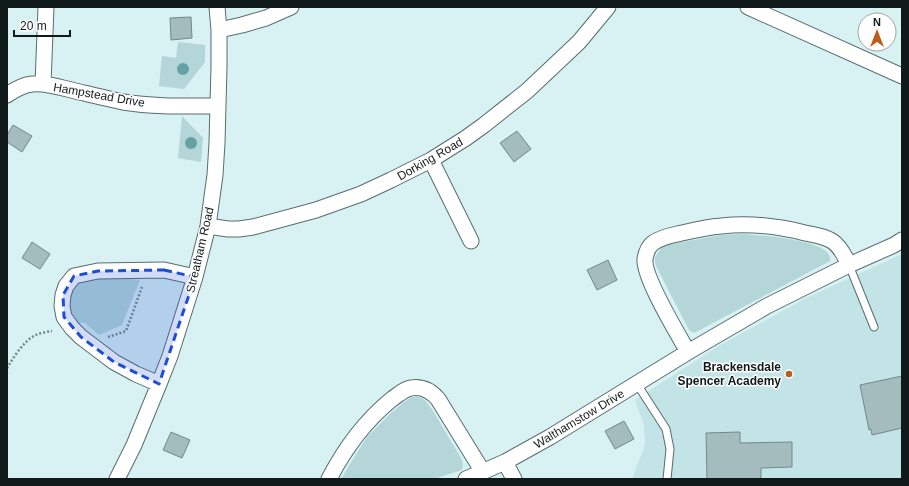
<svg xmlns="http://www.w3.org/2000/svg" width="909" height="486" viewBox="0 0 909 486" font-family="Arial,sans-serif">
	<style>
		.built { fill: #c3e4e6 }
		.green { fill: #b4d6d8 }
		.building { fill: #a4bcbd; stroke: #728989 }
		.lines { fill: none; stroke-linecap: round; stroke-linejoin: round }
		.lane-casing { stroke: #576d6e; stroke-width: 9 }
		.street-casing { stroke: #576d6e; stroke-width: 17 }
		.path { stroke: #778989; stroke-width: 2.5; stroke-dasharray: 2 2; stroke-linecap: butt }
		.lane { stroke: #fff; stroke-width: 7 }
		.street { stroke: #fff; stroke-width: 15 }
		.tree { fill: #66a2a5 }
		.marked { fill: #1d4ed8; fill-opacity: 0.2; stroke: #1d4ed8; stroke-width: 3; stroke-dasharray: 8 5; stroke-linejoin: round }
		.poi-dot { fill: #bd5d1b; stroke: #fff; stroke-width: 1.5 }
		.labels { text-anchor: middle; dominant-baseline: central; stroke-width: 3; stroke-linejoin: round; paint-order: stroke }
		.street-label { font-size: 12px; fill: #111a1a; stroke: #fff }
		.poi-label { font-size: 12px; font-weight: bold; fill: #111a1a; stroke: #fff; text-anchor: end }
	</style>
	<rect width="100%" height="100%" fill="#d8f1f2"/>
	<path class="built" d="M 902,254 L 902,479 L 632,479 L 645,445 L 644,425 L 635,400 L 717,347 L 806,298 Z"/>
	<path class="green" d="M 178,42 L 205,45 L 205,62 L 184,89 L 159,86 L 162,56 L 176,58 Z
		M 182,116 L 203,138 L 201,162 L 178,158 Z
		M 743,234 C 758,235 823,240 829,255 C 830,256 830,259 830,261 L 694,333 L 689,330 L 656,266 L 655,262 L 655,257 L 662,247 L 672,244 L 721,235 Z
		M 110,277 L 140,280 L 122,325 L 99,335 L 85,323 L 77,323 C 63,304 66,296 81,280 Z
		M 412,397 L 419,397 L 425,400 L 433,411 L 461,458 L 463,464 L 462,470 L 434,479 L 341,479 L 348,467 L 367,437 L 391,413 L 404,402 Z"/>
	<path class="building" d="M 191,17 L 192,38 L 171,40 L 170,18 Z
		M 13,125 L 32,136 L 22,152 L 7,142 L 7,135 Z
		M 517,131 L 531,149 L 514,162 L 500,143 Z
		M 32,242 L 50,254 L 40,269 L 22,258 Z
		M 608,260 L 617,280 L 597,290 L 587,270 Z
		M 902,376 L 902,428 L 872,435 L 871,429 L 869,430 L 860,385 Z
		M 624,421 L 634,439 L 615,449 L 605,431 Z
		M 171,432 L 190,440 L 182,458 L 163,450 Z
		M 740,432 L 740,443 L 792,442 L 792,467 L 761,468 L 761,479 L 707,479 L 706,433 Z"/>
	<g class="lines">
		<defs>
			<path id="lane" d="M 849,265 L 874,327
				M 637,384 L 666,429 L 670,449 L 667,479"/>
			<path id="street" d="M 748,7 L 902,76
				M 219,30 L 242,25 L 266,18 L 291,7
				M 43,84 L 46,7
				M 7,95 C 14,90 23,85 32,84 C 47,82 69,90 84,93 C 96,96 110,99 123,102 C 154,107 187,106 218,106
				M 431,160 L 471,241
				M 208,226 L 228,229 L 239,229 L 253,227 L 316,210 L 361,194 L 391,180 L 431,160 L 466,138 L 484,125 L 527,91 L 579,42 L 608,7
				M 688,352 C 678,334 643,277 645,259 C 646,253 649,246 653,243 C 661,237 673,235 682,233 C 695,230 708,227 721,226 C 749,223 778,226 805,233 C 814,235 824,236 832,241 C 840,246 845,256 849,265
				M 159,384 L 136,374 L 114,362 L 81,337 L 72,328 L 64,317 L 62,306 L 63,295 L 66,286 L 74,276 L 98,271 L 164,270 L 195,277
				M 505,462 L 514,479
				M 117,479 L 134,445 L 159,384 L 170,356 L 195,277 L 208,226 L 215,175 L 217,143 L 219,67 L 219,30 L 217,7
				M 329,479 C 345,448 365,421 392,399 C 398,395 404,389 411,388 C 422,386 431,391 438,399 L 483,472
				M 466,479 L 505,462 L 550,437 L 688,352 L 767,306 L 849,265 L 894,245 L 902,240"/>
		</defs>
		<use href="#lane" class="lane-casing"/>
		<use href="#street" class="street-casing"/>
		<path class="path" d="M 108,337 L 126,331 L 142,287
			M 7,368 C 14,357 22,343 34,336 C 39,333 46,332 52,331"/>
		<use href="#lane" class="lane"/>
		<use href="#street" class="street"/>
	</g>
	<g class="tree">
		<circle cx="183" cy="69" r="6"/>
		<circle cx="191" cy="143" r="6"/>
	</g>
	<path class="marked" d="M 164,270 L 195,277 L 159,384 L 114,362 L 81,337 L 64,317 L 63,295 L 74,276 L 98,271 Z"/>
	<circle class="poi-dot" cx="789" cy="374" r="4"/>
	<g class="labels">
		<g class="street-label">
			<text transform="translate(99 95) rotate(10)">Hampstead Drive</text>
			<text transform="translate(430 159) rotate(-30)">Dorking Road</text>
			<text transform="translate(200 250) rotate(-77)">Streatham Road</text>
			<text transform="translate(579 419) rotate(-31)">Walthamstow Drive</text>
		</g>
		<g class="poi-label">
			<text x="781" y="367">Brackensdale<tspan x="781" dy="14">Spencer Academy</tspan></text>
		</g>
	</g>
	<rect width="909" height="486" fill="none" stroke="#111a1a" stroke-width="16"/>
	<g transform="translate(877 32)"><circle r="19" fill="#ffffff" stroke="#a0a3a3"/>
	<path d="M0-3L7 15L0 10L-7 15Z" fill="#bd5d1b"/>
	<text y="-6" font-size="11" font-weight="bold" text-anchor="middle" fill="#111a1a">N</text>
	</g>
	<path d="M14 30v6h56v-6" fill="none" stroke="#111a1a" stroke-width="2"/>
	<text x="20" y="30" font-size="12" fill="#111a1a" stroke="#ffffff" stroke-width="3" paint-order="stroke">20 m</text>
</svg>
